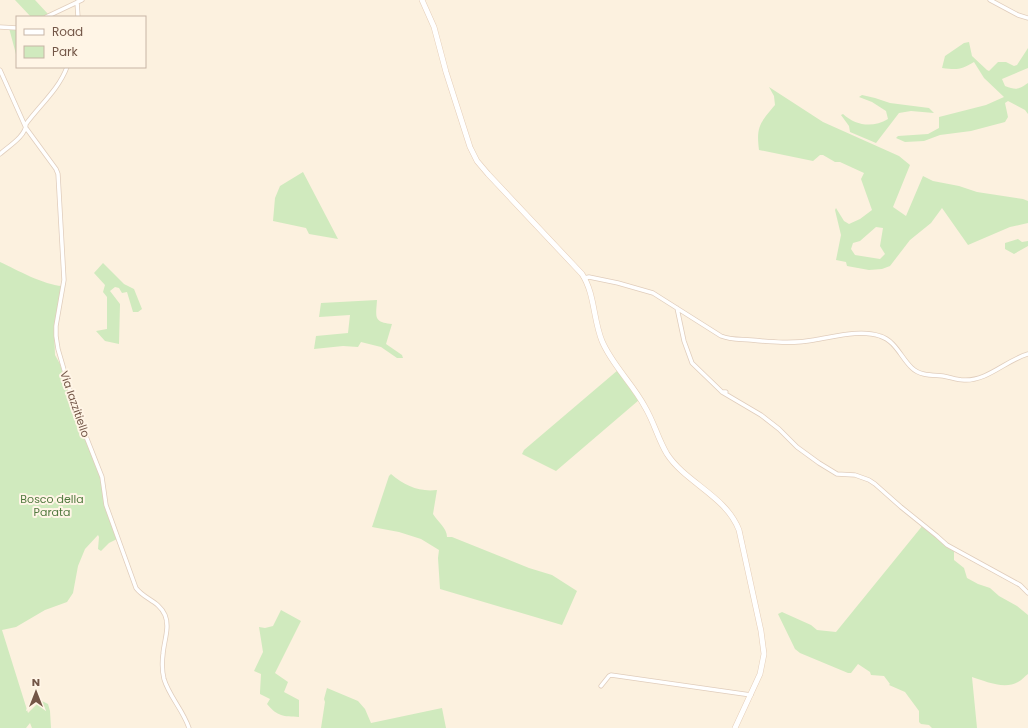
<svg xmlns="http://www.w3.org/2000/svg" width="1028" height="728" viewBox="0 0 1028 728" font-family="Poppins,sans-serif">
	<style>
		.green { fill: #d0eabe; fill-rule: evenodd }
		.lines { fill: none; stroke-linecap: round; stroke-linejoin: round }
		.street-casing { stroke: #e0cdbc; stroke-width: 5 }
		.secondary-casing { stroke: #e5ceb9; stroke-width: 6 }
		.street { stroke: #fff; stroke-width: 3.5 }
		.secondary { stroke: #fff; stroke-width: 5 }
		.labels { text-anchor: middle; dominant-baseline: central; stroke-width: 4; stroke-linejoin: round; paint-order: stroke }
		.street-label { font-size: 11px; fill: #735647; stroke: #fff5e6 }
		.park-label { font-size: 11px; fill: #51793f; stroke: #fff5e6 }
	</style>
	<rect width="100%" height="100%" fill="#fcf1df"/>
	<path class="green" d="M 15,0 L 35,0 L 48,14 L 41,17 L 31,17 Z
		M 9,28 L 17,28 L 17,58 Z
		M 969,42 L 972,56 L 987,70 L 989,71 L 998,62 L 1006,62 L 1014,66 L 1017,65 L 1028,48 L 1028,68 L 1002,79 L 1005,86 C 1016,90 1018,90 1028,83 L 1028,114 L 1025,110 L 1008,101 L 1005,103 L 1008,117 L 1005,122 L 971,131 L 940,135 L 924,141 L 905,142 L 896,138 L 898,136 L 928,134 L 939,128 L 939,117 L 986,105 L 1004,97 L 984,78 L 974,62 C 961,70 957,70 942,68 L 945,56 L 964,43 Z
		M 769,87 L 823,122 L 899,156 L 910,165 L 893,207 L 906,216 L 923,176 L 933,181 L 959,186 L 977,192 L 1023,199 L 1028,201 L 1028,223 L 1010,227 L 968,245 L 942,208 L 931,223 L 910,240 L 890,266 L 882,269 L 869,270 L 847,266 L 846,262 L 836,260 L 841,235 L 835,210 L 836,208 L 844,221 L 849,224 L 860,219 L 872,210 L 861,179 L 864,173 L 840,162 L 835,162 L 823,155 L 820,155 L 813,161 L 759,150 C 756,126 760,123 775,105 L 774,96 ZM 876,227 L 883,228 L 880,246 L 885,254 L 880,259 L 855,255 L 851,249 L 853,243 L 860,241 Z
		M 862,95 L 875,98 L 890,103 L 929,108 L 934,113 L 911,111 L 899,113 L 876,143 L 850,132 L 849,126 L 841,115 L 843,114 C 856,126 873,128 888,119 L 886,111 L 872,102 L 859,97 Z
		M 303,172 L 338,239 L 309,234 L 306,228 L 273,221 L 275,198 L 280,186 Z
		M 1018,239 L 1022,242 L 1028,241 L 1028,246 L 1014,254 L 1005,249 L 1005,243 Z
		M 0,262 C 17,270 44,285 62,286 L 54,326 L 55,355 L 60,364 L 74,409 L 100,474 L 105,506 L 117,539 L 109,543 L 101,551 L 98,549 L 99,537 L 98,535 L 85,549 L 78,566 L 73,593 L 67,602 L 45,610 L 16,627 L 2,630 L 28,713 L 38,703 L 42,701 L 48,704 L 50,711 L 51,728 L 32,728 L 30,723 L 26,728 L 0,728 Z
		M 103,263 L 124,284 L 134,289 L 142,309 L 138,312 L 133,312 L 127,292 L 122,293 L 119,288 L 115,287 L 110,291 L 120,304 L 119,344 L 105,341 L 96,331 L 107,329 L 107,297 L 103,292 L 105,285 L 94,273 Z
		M 377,300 C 376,317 373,322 392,324 L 386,344 L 402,355 L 403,358 L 397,358 L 381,347 L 361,342 L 358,347 L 343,346 L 314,349 L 316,336 L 348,333 L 350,315 L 319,317 L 321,303 Z
		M 618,370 L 639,400 L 556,471 L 522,454 L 524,450 Z
		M 391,474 C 405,486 419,492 437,490 L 433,514 C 438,522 447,528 447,537 L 452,537 L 529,568 L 552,575 L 577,591 L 562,625 L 440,589 L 438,558 L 439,550 L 421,539 L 399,532 L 372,527 L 389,476 Z
		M 923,525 L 954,550 L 954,560 L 964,568 L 967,578 L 978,584 L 990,588 L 999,596 L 1017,606 L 1028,615 L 1028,674 C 1025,676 1022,680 1018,682 C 1004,690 985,681 972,677 L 977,728 L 932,728 L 929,725 L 921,724 L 919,722 L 919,711 L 905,692 L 889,685 L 890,684 L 884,676 L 871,675 L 870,672 L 858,664 L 851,673 L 848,673 L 800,653 L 795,649 L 778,614 L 782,612 L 811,625 L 817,630 L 836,632 Z
		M 281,610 L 301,621 L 275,673 L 288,682 L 284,692 L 299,700 L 299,717 C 283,716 278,717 267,704 L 270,699 L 260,694 L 260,692 L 261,674 L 254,671 L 263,652 L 259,627 L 265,628 L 273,626 Z
		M 327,688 L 358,701 L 365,709 L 371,723 L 442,708 L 446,728 L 321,728 L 325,702 L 324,699 Z"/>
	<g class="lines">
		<defs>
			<path id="street" d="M 990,0 L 1018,15 L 1028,18
				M 77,2 L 78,17
				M 46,17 L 82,0
				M 0,27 L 17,28
				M 0,70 L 26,128 L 56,169 L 58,174 L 64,280 L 56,326 L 56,336 L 58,349 L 76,411 L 102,477 L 106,505 L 136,588 C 144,599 159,601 165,615 C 170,627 164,641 163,654 C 162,662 162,671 164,679 C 169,696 183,710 189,728
				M 0,154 C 9,146 26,136 26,124 C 40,105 59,89 67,67
				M 584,278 L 589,277 L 618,283 L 653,293 L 721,336 C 731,340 741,339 751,340 C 772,342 793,344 814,340 C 834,337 860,329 880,336 C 896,341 901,358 912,368 C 920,376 933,375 943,376 C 950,377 957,380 964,380 C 988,381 1006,360 1028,354
				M 677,308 L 684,341 L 692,363 L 720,390 L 722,392 L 726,392
				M 722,392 L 761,415 L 779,429 L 797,447 L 819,463 L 837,474 L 855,475 L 869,480 L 875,484 L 901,507 L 937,536 L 947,545 L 1020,585 L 1028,593
				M 601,686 L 609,676 L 611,675 L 751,695"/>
			<path id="secondary" d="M 422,0 L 434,27 L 446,72 L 470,147 L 477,161 L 488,174 L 582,274 C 595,294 593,319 602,341 C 612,365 633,384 645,407 C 654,422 658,439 667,454 C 686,483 726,496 739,530 L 761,631 L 764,654 L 760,674 L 735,728"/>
		</defs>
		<use href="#street" class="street-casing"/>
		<use href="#secondary" class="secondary-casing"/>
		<use href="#street" class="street"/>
		<use href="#secondary" class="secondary"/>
	</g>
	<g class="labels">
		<g class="street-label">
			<text transform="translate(75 404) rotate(71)">Via Iazzitiello</text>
		</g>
		<g class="park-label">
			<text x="52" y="499">Bosco della<tspan x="52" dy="13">Parata</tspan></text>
		</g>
	</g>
	<rect x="16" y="16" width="130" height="52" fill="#fff5e6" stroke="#c7b5a6"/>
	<rect x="24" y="29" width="20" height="6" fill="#ffffff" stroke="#c7b5a6"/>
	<text x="52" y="36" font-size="12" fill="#735647">Road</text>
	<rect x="24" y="46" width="20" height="12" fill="#d0eabe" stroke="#c7b5a6"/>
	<text x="52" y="56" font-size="12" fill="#735647">Park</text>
	<g transform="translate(36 692)" stroke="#fff5e6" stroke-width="3" paint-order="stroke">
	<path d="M0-3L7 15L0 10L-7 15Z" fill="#735647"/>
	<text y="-6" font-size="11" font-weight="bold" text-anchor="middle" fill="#735647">N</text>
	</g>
</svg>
